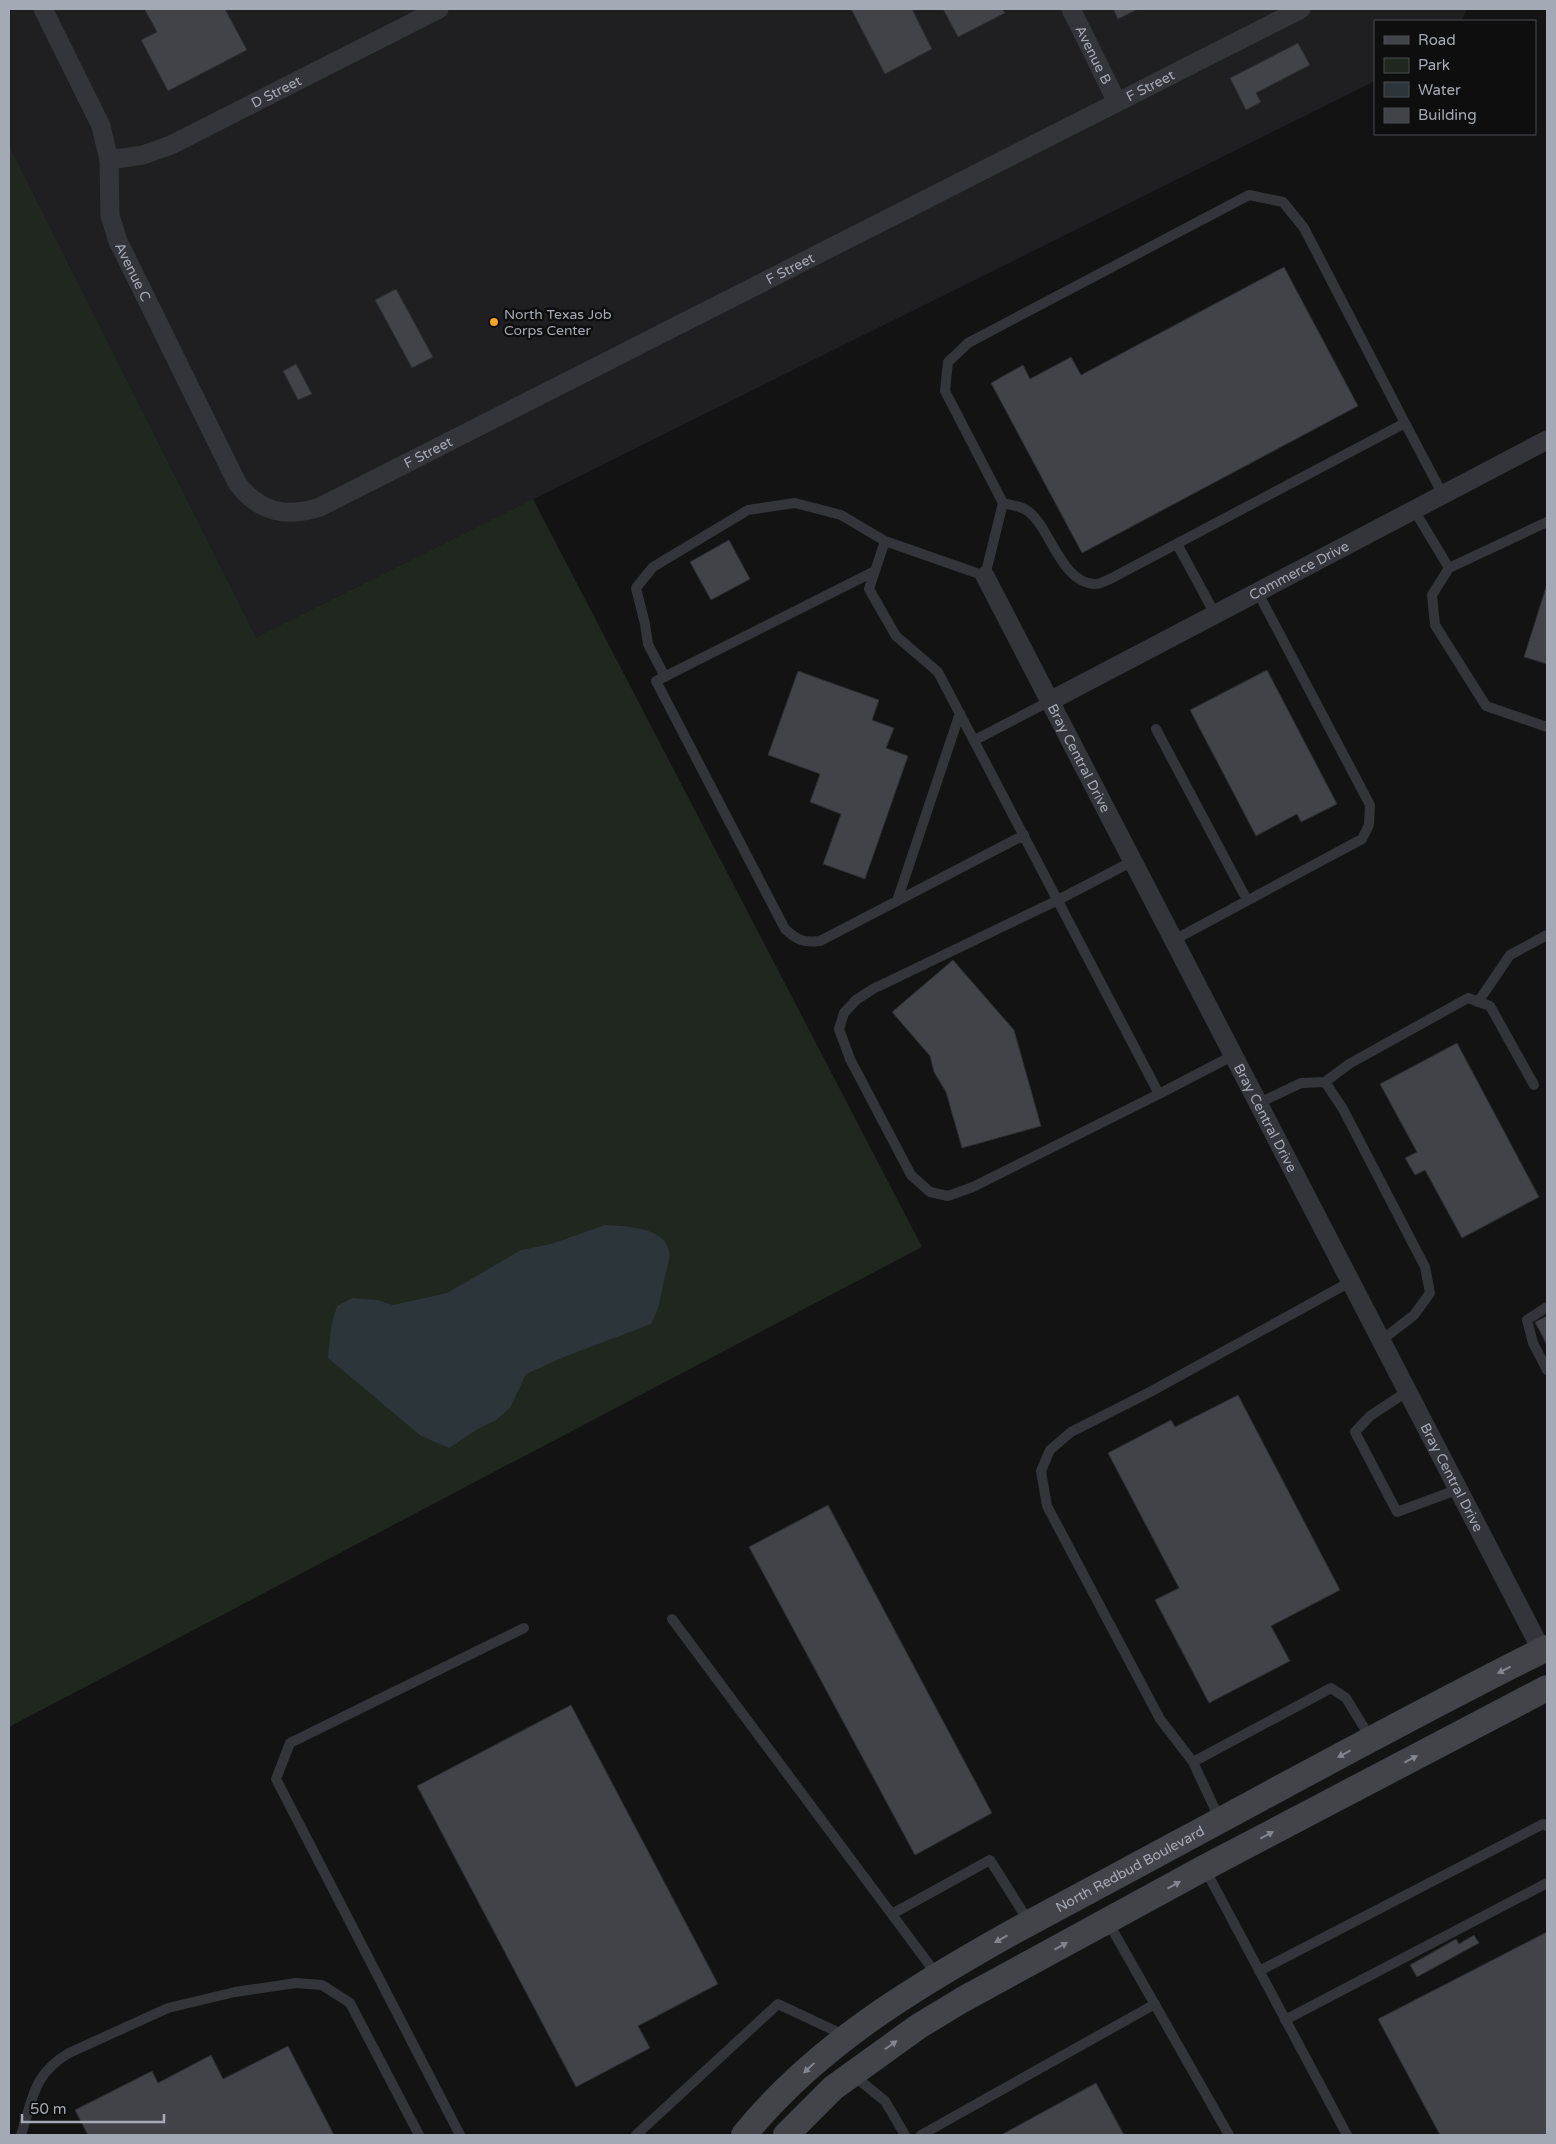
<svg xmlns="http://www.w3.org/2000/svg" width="1556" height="2144" viewBox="0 0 1556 2144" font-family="'Varela Round',sans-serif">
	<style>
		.built { fill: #1f1f21 }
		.green { fill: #1f271f }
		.water { fill: #2b353a }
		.building { fill: #424348; stroke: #2d2d31 }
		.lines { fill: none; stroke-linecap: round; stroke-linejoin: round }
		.lane { stroke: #34353a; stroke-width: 10 }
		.street { stroke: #34353a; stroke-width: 19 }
		.secondary { stroke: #42444a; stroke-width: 26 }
		.oneway { fill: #828690 }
		.poi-dot { fill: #f7a328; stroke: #0e0e0f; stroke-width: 2 }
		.labels { text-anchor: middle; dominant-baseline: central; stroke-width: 5; stroke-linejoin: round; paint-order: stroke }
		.street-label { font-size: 14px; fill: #a4aab5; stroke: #0e0e0f }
		.poi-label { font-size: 14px; fill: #a4aab5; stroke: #0e0e0f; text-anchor: start }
	</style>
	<rect width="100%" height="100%" fill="#131314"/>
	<path class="built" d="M 9,9 L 1467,9 L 1462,21 L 1375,21 L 1375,81 L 256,637 L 9,145 Z"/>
	<path class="green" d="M 9,145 L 256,637 L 533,499 L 922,1247 L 9,1727 Z"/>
	<path class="water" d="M 605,1225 C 623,1226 664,1227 669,1250 C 671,1259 666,1271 664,1280 C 661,1296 659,1310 651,1324 L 564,1357 L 526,1374 L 510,1408 L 496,1420 L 478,1429 L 449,1448 L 421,1436 L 328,1358 L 331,1327 L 337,1306 L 352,1298 L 377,1300 L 393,1305 L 447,1293 L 521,1250 L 551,1244 Z"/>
	<path class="building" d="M 147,9 L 225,9 L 247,50 L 168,91 L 141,40 L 157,32 L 145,10 Z
		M 851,9 L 912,9 L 932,49 L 885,74 Z
		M 943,9 L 1002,9 L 1005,13 L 958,37 Z
		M 1113,9 L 1138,9 L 1118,19 Z
		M 1298,43 L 1310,65 L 1256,93 L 1261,102 L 1246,110 L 1230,78 Z
		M 1284,267 L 1358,406 L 1082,553 L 991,383 L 1023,365 L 1030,379 L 1071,357 L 1081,375 Z
		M 396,289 L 433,357 L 412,368 L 375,300 Z
		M 296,364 L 312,394 L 298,400 L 283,371 Z
		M 729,540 L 750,579 L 711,600 L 690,562 Z
		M 1547,584 L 1547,664 L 1524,657 Z
		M 1267,670 L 1337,804 L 1301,822 L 1297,814 L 1256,836 L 1190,710 Z
		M 798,671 L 879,700 L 872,720 L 894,728 L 886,748 L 908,756 L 865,879 L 823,864 L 841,814 L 810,802 L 820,774 L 768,755 Z
		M 953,960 L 1014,1030 L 1041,1126 L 962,1148 L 946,1092 L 934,1072 L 930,1056 L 892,1012 Z
		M 1457,1043 L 1539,1197 L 1462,1238 L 1425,1170 L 1415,1175 L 1405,1158 L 1417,1152 L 1380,1084 Z
		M 1547,1316 L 1547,1345 L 1535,1322 Z
		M 1238,1395 L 1340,1590 L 1271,1626 L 1290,1661 L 1209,1703 L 1155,1600 L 1179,1588 L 1108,1453 L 1171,1420 L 1175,1427 Z
		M 828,1505 L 992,1813 L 915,1855 L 749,1547 Z
		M 571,1705 L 718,1984 L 638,2026 L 650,2048 L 576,2087 L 417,1786 Z
		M 1547,1932 L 1547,2135 L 1440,2135 L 1378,2019 Z
		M 1474,1935 L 1479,1943 L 1417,1977 L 1410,1965 L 1456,1939 L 1459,1944 Z
		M 288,2046 L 334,2135 L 88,2135 L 75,2110 L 152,2071 L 158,2083 L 211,2055 L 223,2079 Z
		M 1096,2083 L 1124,2135 L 1001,2135 Z"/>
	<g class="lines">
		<path class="lane" d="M 1003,503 L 945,391 L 948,362 L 968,343 L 1249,195 L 1283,202 L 1304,228 L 1405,423
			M 1414,510 L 1449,568 L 1432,595 L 1435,625 L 1486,706 L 1547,727
			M 1177,544 L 1215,614
			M 1449,568 L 1547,522
			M 875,571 L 656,681 L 785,929 C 797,940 803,943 820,941 L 1024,835
			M 665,677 L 648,644 L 645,624 L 636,588 L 653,567 L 748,510 L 795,503 L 841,515 L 885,541
			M 1156,729 L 1247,900
			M 975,740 L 1050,701
			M 1133,861 L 1058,900 L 873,989 L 856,1000 L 844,1013 L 839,1029 L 850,1059 L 911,1175 L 930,1192 L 948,1196 L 973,1187 L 1159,1094
			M 897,901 L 960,713
			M 1174,940 L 1362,839 L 1369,825 L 1370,805 L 1257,591
			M 1478,1002 L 1510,955 L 1547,935
			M 1234,1055 L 1159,1094 L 938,672 L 896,636 L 869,589 L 885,541 L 985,576 L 1003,503 C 1011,505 1021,506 1028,511 C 1051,529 1061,582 1094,584 C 1099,585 1107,580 1112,578 L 1405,423 L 1443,495
			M 1325,1082 L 1349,1064 L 1468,998 L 1490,1006 L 1534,1085
			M 1259,1103 L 1301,1083 L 1325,1082 L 1343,1109 L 1425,1267 L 1430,1293 L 1414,1315 L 1382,1340
			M 1547,1307 L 1527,1320 L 1533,1343 L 1547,1370
			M 1408,1391 L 1370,1416 L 1355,1432 L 1397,1512 L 1459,1489
			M 672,1619 L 937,1975
			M 1193,1762 L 1331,1688 L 1346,1698 L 1371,1739
			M 1220,1820 L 1193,1762 L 1160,1719 L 1047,1506 L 1041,1471 L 1050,1450 L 1071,1432 L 1150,1392 L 1350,1282
			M 1205,1869 L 1347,2135
			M 892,1914 L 990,1860 L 1029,1922
			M 1108,1922 L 1229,2135
			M 1259,1971 L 1543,1824 L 1547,1826
			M 1285,2020 L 1547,1883
			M 853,2075 L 885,2101 L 905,2135
			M 21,2135 C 33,2098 33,2074 69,2053 L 168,2008 L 235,1992 L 296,1983 L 322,1985 L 350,2003 L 419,2135
			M 460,2135 L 276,1779 L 290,1743 L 524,1628
			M 636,2135 L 778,2004 L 846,2036
			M 921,2135 L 1155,2004"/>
		<g class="street">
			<path id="s1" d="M 43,9 L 101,126 L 109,160 L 110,216 L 118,241 L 237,483 C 260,513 286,518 320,507 L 1301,9"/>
			<path id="s2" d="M 1071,9 L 1117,102"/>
			<path id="s3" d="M 109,160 L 143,155 L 171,145 L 439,9"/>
			<path id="s4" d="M 985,576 L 1542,1651"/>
			<path id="s5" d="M 1050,701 L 1547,440"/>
		</g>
		<g class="secondary">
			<path id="s6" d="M 744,2135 C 816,2046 913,1988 1011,1933 C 1066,1903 1122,1873 1178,1843 C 1301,1777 1422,1710 1547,1648"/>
			<path d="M 786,2135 L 833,2088 L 919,2026 L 962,2000 L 1204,1868 L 1547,1688"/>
		</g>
	</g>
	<defs><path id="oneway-solid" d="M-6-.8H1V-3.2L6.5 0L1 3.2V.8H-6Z" transform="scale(1.25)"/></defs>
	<g class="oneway">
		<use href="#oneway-solid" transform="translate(1504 1670) rotate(153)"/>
		<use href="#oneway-solid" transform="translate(1344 1754) rotate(152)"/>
		<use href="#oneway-solid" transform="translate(1411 1759) rotate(-28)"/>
		<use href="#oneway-solid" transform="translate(1267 1835) rotate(-28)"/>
		<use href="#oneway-solid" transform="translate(1174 1885) rotate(-29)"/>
		<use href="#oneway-solid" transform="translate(1001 1939) rotate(151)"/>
		<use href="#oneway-solid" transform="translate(1061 1946) rotate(-29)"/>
		<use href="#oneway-solid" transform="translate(891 2045) rotate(-35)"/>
		<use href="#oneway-solid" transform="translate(809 2068) rotate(137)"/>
	</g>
	<circle class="poi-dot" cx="494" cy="322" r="5"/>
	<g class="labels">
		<g class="street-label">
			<text stroke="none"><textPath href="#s2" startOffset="51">Avenue B</textPath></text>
			<text stroke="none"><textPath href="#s1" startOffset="1542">F Street</textPath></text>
			<text stroke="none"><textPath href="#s3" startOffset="182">D Street</textPath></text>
			<text stroke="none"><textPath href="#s1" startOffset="1138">F Street</textPath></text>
			<text stroke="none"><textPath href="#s1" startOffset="282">Avenue C</textPath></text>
			<text stroke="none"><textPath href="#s1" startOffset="732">F Street</textPath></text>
			<text stroke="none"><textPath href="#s5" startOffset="281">Commerce Drive</textPath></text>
			<text stroke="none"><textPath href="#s4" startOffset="205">Bray Central Drive</textPath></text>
			<text stroke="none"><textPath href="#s4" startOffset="610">Bray Central Drive</textPath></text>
			<text stroke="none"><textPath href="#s4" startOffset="1015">Bray Central Drive</textPath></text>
			<text stroke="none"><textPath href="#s6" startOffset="472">North Redbud Boulevard</textPath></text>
		</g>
		<g class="poi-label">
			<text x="504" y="314">North Texas Job<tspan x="504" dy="16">Corps Center</tspan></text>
		</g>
	</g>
	<rect width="1556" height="2144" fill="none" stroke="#a4aab5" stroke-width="20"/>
	<rect x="1374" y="20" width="162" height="115" fill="#0e0e0f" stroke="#4a4c51"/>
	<rect x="1384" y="36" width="25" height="8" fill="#42444a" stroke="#4a4c51"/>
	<text x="1418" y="45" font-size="15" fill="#a4aab5">Road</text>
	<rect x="1384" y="58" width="25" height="15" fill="#1f271f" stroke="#4a4c51"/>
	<text x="1418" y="70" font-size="15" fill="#a4aab5">Park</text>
	<rect x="1384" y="82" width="25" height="15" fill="#2b353a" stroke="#4a4c51"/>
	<text x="1418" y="95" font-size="15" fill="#a4aab5">Water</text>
	<rect x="1384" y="108" width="25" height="15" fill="#424348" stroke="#4a4c51"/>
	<text x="1418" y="120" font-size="15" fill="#a4aab5">Building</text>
	<path d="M22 2114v8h142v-8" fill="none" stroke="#a4aab5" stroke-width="2.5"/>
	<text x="30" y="2114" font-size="15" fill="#a4aab5" stroke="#0e0e0f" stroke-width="4" paint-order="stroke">50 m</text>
</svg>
